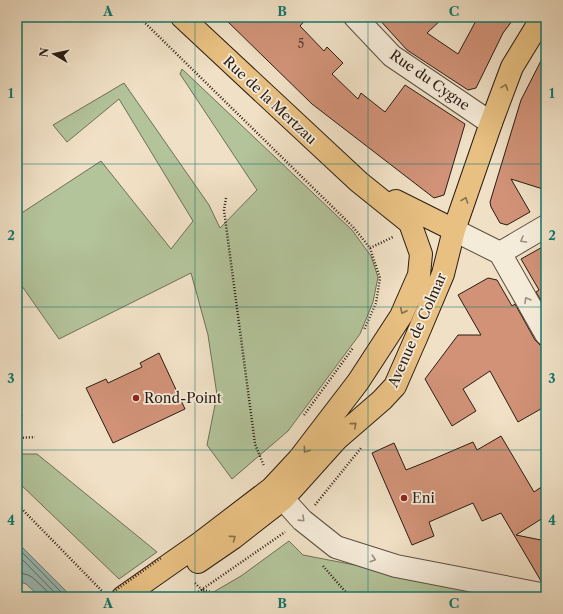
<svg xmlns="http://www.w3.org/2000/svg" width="563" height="614" viewBox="0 0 563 614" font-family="'Libre Caslon Text',serif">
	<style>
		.green { fill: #b3c39a; stroke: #6e7058 }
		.water { fill: #9abdb8; stroke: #6d7d77 }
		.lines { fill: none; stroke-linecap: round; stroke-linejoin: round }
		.shore { stroke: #626d66; stroke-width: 1 }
		.building { fill: #d19277; stroke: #2a1d15 }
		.minor-casing { stroke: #5c4e41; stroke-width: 24 }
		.major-casing { stroke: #2a1d15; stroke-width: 24 }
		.path { stroke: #2a1d15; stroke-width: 2.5; stroke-dasharray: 1 2; stroke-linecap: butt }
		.minor { stroke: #f5ebd9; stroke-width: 22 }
		.major { stroke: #e8c082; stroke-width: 22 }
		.path-bridge { stroke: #2a1d15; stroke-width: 2.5; stroke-dasharray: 1 2; stroke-linecap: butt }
		.oneway { stroke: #896e4c }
		.oneway2 { stroke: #9a8e81 }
		.grid { fill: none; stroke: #0f766e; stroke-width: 1; stroke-opacity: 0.55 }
		.poi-dot { fill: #8f2418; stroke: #f5ebd9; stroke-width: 1.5 }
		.labels { text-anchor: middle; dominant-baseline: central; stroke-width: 3.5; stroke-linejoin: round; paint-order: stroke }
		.number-label { font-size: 12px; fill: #543a2e }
		.street-label { font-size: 14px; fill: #2a1d15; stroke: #f5ebd9 }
		.poi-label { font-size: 14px; fill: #2a1d15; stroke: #f5ebd9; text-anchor: start }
		.neatline { fill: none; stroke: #0f766e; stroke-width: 1.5 }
		.grid-label { font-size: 13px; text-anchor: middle; font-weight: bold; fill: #0f766e }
	</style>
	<rect width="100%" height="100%" fill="#f0e0c5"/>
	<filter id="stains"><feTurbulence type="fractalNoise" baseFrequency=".005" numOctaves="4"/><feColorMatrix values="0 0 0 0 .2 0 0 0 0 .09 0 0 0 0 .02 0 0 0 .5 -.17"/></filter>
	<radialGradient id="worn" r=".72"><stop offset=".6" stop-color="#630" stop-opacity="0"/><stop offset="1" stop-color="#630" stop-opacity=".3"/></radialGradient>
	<path class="green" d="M 182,69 L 352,230 L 371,256 L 378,277 L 373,302 L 360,334 L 288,431 L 232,479 L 207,445 L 217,395 L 208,335 L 191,273 L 59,339 L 17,279 L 17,216 L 101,161 L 171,249 L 193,221 L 119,99 L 67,142 L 53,125 L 124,83 L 209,205 L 220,228 L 257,190 L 180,74 Z
		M 17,454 L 37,454 L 157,552 L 119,579 L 17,481 Z
		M 289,541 L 303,555 L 520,597 L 205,597 L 241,576 Z"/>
	<path class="water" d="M 17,542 L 72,597 L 40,597 L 26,584 L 17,581 Z"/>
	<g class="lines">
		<path class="shore" d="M 17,547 L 66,597
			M 17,554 L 59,597
			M 17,572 L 28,575 L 32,577 L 46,590 L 48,593 L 48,597"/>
	</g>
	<path class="building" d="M 223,17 L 308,17 L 300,26 L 324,51 L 327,47 L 343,63 L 332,74 L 358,99 L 361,93 L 385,112 L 405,85 L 465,124 L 444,195 L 434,198 L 312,104 Z
		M 377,17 L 444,17 L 427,33 L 458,54 L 478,17 L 515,17 L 503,33 L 476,88 L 468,90 L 407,50 Z
		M 546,51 L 546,190 L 511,179 L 530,212 L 507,225 L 500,223 L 491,207 L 490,202 L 521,100 Z
		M 546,245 L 546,309 L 536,292 L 539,290 L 521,259 Z
		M 488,278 L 497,280 L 512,306 L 515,304 L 535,340 L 540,345 L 546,346 L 546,406 L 518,422 L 490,371 L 463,389 L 476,411 L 452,426 L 425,379 L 458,335 L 481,335 L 458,295 Z
		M 159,353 L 185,409 L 113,443 L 86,388 L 106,379 L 108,383 L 142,367 L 140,363 Z
		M 501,436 L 534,492 L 546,484 L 546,516 L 516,535 L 546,541 L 546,582 L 541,581 L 501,513 L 482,521 L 473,503 L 429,522 L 434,536 L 412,545 L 372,453 L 394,443 L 406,470 L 431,460 L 473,442 L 477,450 Z"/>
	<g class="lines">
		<defs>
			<path id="minor" d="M 355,17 L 392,56 L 491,123
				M 454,230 L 500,253
				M 500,253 L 546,334
				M 500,253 L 546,226
				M 285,480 L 283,499 L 302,520 L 336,547 L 396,566 L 546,595"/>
			<path id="major" d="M 396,201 L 454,230
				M 198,562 L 233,538 L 283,499 L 337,439 L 382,400 L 395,386 L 416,338 L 443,274 L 454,230 L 491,123 L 512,67 L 537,26 L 545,17
				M 123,597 L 200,543 L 272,488 L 299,459 L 358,382 L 401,316 L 419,275 L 421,254 L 410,223 L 359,182 L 182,17"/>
		</defs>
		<use href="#minor" class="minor-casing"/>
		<use href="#major" class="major-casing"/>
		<path class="path" d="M 139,17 L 353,227 L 370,248 L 380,278 L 376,303 L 364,330
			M 226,198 L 224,210 L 255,444 L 264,466
			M 370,248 L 393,237
			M 17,408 L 22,416
			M 304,415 L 353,348
			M 17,437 L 20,438 L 35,437
			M 17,504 L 102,591
			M 315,505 L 361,448
			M 323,566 L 350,597
			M 195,583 L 209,597
			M 203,590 L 232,597
			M 191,597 L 285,532"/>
		<use href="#minor" class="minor"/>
		<use href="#major" class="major"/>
		<path class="path-bridge" d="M 106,597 L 161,558"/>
	</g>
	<defs><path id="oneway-chevron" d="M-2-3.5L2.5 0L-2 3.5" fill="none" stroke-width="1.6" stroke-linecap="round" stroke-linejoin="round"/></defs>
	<g class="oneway">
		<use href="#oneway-chevron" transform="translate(505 87) rotate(-70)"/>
		<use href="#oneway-chevron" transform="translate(465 200) rotate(-70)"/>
		<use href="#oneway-chevron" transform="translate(403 311) rotate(115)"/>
		<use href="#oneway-chevron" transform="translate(354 425) rotate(-41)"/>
		<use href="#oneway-chevron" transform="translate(306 450) rotate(127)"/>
		<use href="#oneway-chevron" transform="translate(233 538) rotate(-36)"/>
	</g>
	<g class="oneway2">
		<use href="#oneway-chevron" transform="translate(523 240) rotate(150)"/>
		<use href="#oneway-chevron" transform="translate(527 300) rotate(-120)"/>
		<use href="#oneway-chevron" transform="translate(302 519) rotate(44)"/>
		<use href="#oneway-chevron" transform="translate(373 559) rotate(18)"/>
	</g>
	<path class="grid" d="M 195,17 L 195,597M 368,17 L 368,597M 17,164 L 546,164M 17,307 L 546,307M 17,450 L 546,450"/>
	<g class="poi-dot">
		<circle cx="136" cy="398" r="4"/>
		<circle cx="404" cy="498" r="4"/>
	</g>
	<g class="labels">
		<g class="number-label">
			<text x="301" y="43">5</text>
		</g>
		<g class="street-label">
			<text transform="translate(430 80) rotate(35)">Rue du Cygne</text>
			<text transform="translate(270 100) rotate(43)">Rue de la Mertzau</text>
			<text transform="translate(417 330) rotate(-66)">Avenue de Colmar</text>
		</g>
		<g class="poi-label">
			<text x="144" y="398">Rond-Point</text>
			<text x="412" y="498">Eni</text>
		</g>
	</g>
	<rect width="563" height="614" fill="none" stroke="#f0e0c5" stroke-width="44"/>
	<g transform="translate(54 54) rotate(279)" stroke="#f5ebd9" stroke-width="3" paint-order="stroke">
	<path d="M0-3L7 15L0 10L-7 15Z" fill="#2a1d15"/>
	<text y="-6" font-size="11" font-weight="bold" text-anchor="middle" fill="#2a1d15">N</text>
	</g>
	<rect x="22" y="22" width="519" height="570" class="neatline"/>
	<g class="grid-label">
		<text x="108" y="16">A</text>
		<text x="282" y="16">B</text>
		<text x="454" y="16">C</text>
		<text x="11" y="98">1</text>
		<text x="552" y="98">1</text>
		<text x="11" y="240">2</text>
		<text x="552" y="240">2</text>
		<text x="11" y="383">3</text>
		<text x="552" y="383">3</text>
		<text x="11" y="525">4</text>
		<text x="552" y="525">4</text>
		<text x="108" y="608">A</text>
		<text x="282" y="608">B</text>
		<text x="454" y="608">C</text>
	</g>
	<rect width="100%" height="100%" filter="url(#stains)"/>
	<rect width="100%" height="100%" fill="url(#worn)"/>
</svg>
